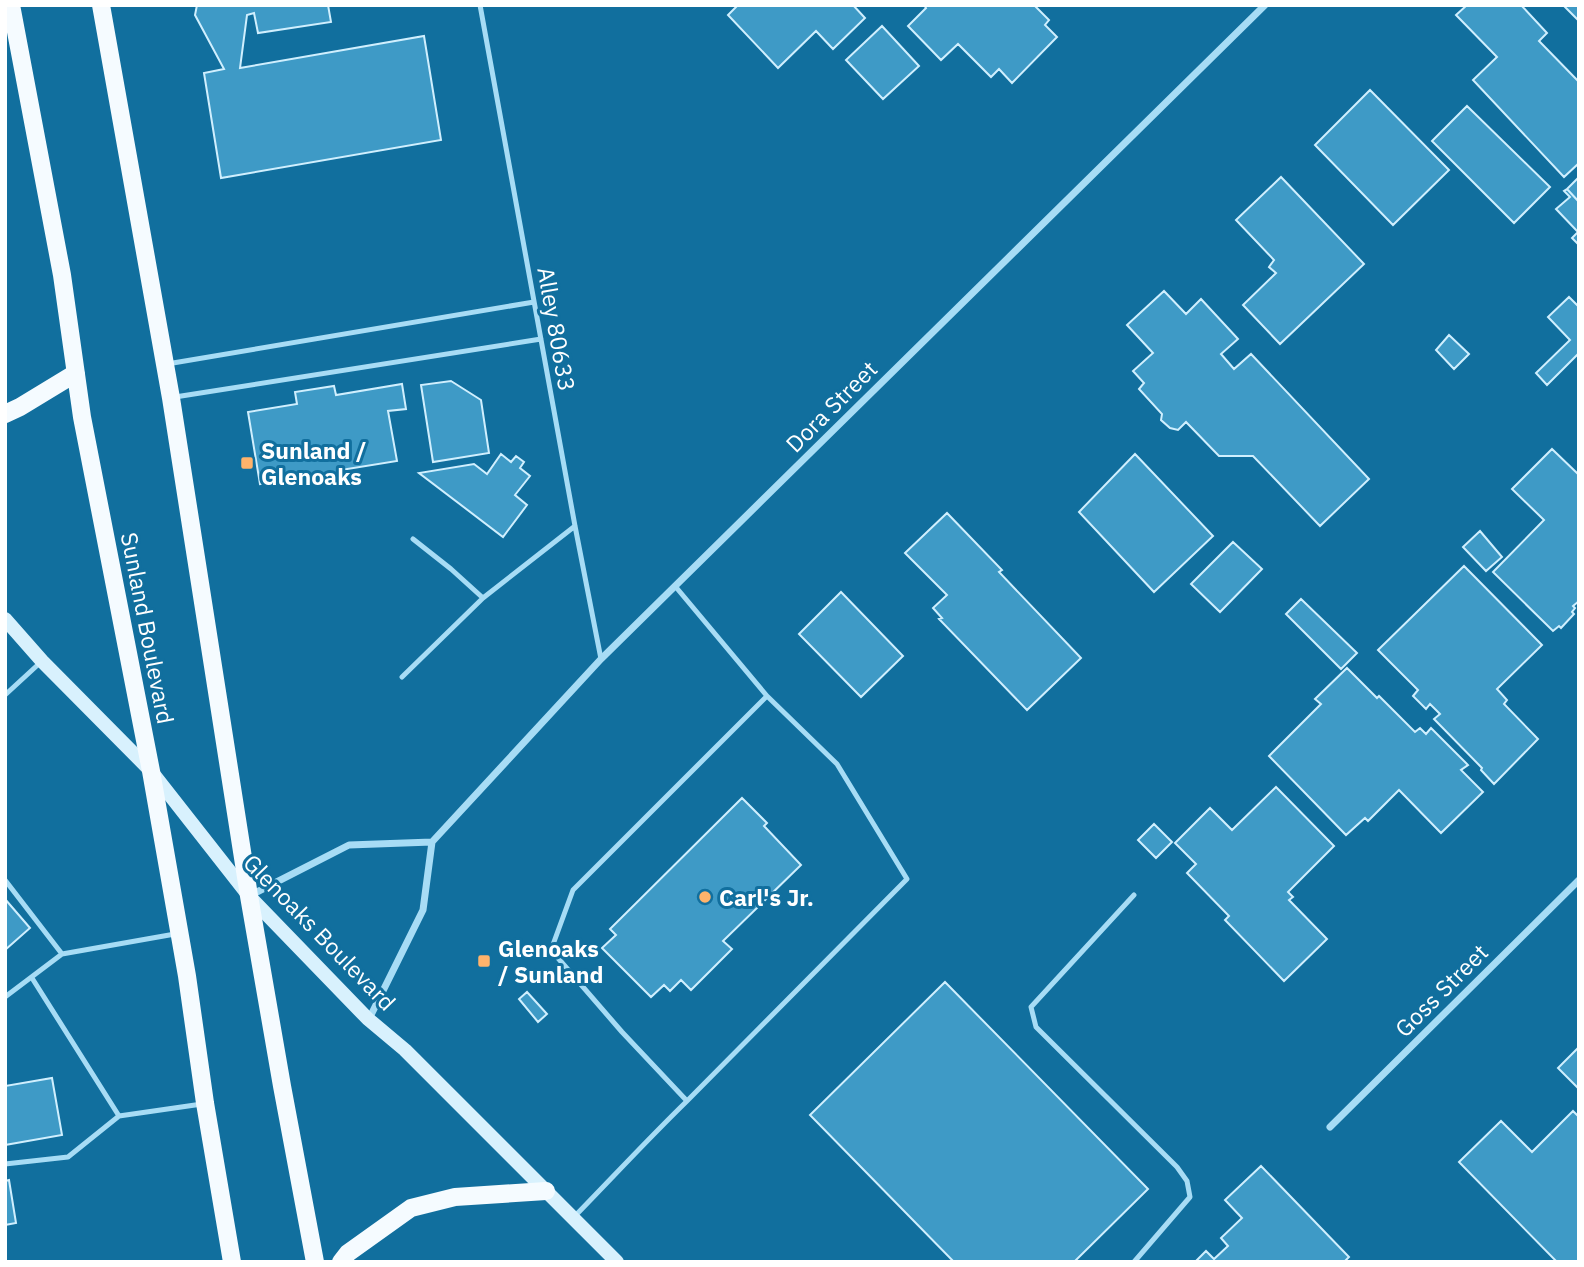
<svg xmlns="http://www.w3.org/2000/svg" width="1584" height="1267" viewBox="0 0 1584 1267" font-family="'IBM Plex Sans',sans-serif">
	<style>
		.building { fill: #3e9ac6; stroke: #d0effe; stroke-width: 2 }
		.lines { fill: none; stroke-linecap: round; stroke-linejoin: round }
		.lane { stroke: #a7dcf5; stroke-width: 5 }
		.street { stroke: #a7dcf5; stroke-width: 7 }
		.secondary { stroke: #d8f1fd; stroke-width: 14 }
		.primary { stroke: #f5fbff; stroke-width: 18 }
		.poi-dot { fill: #ffb36b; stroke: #116f9e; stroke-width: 2.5 }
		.labels { text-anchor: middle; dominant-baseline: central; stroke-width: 6; stroke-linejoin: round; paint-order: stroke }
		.street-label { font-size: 23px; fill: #fff; stroke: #116f9e }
		.poi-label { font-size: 23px; font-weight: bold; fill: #fff; stroke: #116f9e; text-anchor: start }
	</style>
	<rect width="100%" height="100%" fill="#116f9e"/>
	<path class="building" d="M 197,5 L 328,5 L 331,22 L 258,33 L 254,13 L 247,15 L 240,68 L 424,36 L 441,140 L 221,178 L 204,73 L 224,69 L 195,15 Z
		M 738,5 L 853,5 L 865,18 L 833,49 L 816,31 L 778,68 L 728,15 Z
		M 924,5 L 1034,5 L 1049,20 L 1045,25 L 1057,37 L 1012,83 L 999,69 L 991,77 L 958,44 L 941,60 L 908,26 L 926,8 Z
		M 1467,5 L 1521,5 L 1547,33 L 1539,41 L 1579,82 L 1579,163 L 1564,177 L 1473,80 L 1497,57 L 1456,15 Z
		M 1563,5 L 1579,5 L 1579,21 Z
		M 882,26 L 919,66 L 883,99 L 846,60 Z
		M 1370,90 L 1449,170 L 1393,225 L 1315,145 Z
		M 1467,106 L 1550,187 L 1514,223 L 1432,141 Z
		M 1281,177 L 1364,264 L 1280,344 L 1243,305 L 1276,273 L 1269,267 L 1274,260 L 1236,220 Z
		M 1578,178 L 1579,180 L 1579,202 L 1567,189 Z
		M 1567,189 L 1579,202 L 1579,245 L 1572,238 L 1578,232 L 1556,209 L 1570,197 L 1564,191 Z
		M 1164,291 L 1186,314 L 1201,299 L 1238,339 L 1221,354 L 1234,369 L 1251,354 L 1369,479 L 1320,526 L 1253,456 L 1219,456 L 1186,422 L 1178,430 L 1170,428 L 1161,420 L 1162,414 L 1139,389 L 1144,383 L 1133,371 L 1153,353 L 1127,325 Z
		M 1569,297 L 1579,307 L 1579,353 L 1547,385 L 1536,373 L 1570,340 L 1548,317 Z
		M 1449,335 L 1469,354 L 1454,369 L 1436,350 Z
		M 451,381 L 481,400 L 489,453 L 433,462 L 421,385 Z
		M 402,384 L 406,409 L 388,411 L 397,461 L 341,470 L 342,472 L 304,480 L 304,477 L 260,484 L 248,412 L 297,404 L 295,392 L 334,386 L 336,395 Z
		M 1552,449 L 1579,475 L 1579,601 L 1573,606 L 1575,608 L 1572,612 L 1574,614 L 1561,628 L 1559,626 L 1553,631 L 1493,572 L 1544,520 L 1512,489 Z
		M 501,454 L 511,462 L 516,456 L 524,462 L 520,468 L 530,476 L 515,495 L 527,505 L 503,537 L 419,473 L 474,464 L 487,474 Z
		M 1135,454 L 1213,536 L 1154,592 L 1079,512 Z
		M 947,513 L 1002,570 L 999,572 L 1081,658 L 1027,710 L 939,619 L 942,618 L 933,608 L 947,595 L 905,553 Z
		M 1480,531 L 1502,557 L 1486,571 L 1463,547 Z
		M 1233,542 L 1262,569 L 1220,612 L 1191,584 Z
		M 1464,566 L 1542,645 L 1497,689 L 1507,700 L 1504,704 L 1538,739 L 1494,784 L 1481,770 L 1482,768 L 1434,719 L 1440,714 L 1430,704 L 1426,709 L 1413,696 L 1418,690 L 1378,650 Z
		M 841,592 L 903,656 L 861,697 L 799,634 Z
		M 1301,599 L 1357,653 L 1341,669 L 1286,614 Z
		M 1347,668 L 1377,698 L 1379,696 L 1415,732 L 1420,728 L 1426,734 L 1431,728 L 1468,765 L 1461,770 L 1483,792 L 1441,833 L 1399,790 L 1368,821 L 1365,818 L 1346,835 L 1269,756 L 1321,704 L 1315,699 Z
		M 1276,787 L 1334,846 L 1288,892 L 1293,897 L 1289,900 L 1327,939 L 1284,981 L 1225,920 L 1229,916 L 1187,873 L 1196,864 L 1175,843 L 1210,808 L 1232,830 Z
		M 742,798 L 767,823 L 764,826 L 801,865 L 723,941 L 732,949 L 691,990 L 681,980 L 670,991 L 664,985 L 651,997 L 602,948 L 616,935 L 610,929 Z
		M 1154,824 L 1172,842 L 1156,858 L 1138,840 Z
		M 5,899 L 30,928 L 5,950 Z
		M 945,982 L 1148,1189 L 1074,1262 L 954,1262 L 810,1115 Z
		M 527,992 L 547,1014 L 538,1022 L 519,999 Z
		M 1579,1047 L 1579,1089 L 1558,1068 Z
		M 52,1078 L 62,1135 L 5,1145 L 5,1086 Z
		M 1573,1111 L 1579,1117 L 1579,1260 L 1577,1262 L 1557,1262 L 1459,1162 L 1501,1121 L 1532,1152 Z
		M 1261,1166 L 1349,1257 L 1344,1262 L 1195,1262 L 1206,1251 L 1214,1259 L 1228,1246 L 1221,1238 L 1242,1218 L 1225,1200 Z
		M 9,1180 L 16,1223 L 5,1225 L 5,1181 Z"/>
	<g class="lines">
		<path class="lane" d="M 480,5 L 575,526 L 601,659
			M 167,364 L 534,302
			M 175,397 L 541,339
			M 413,539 L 451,569 L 483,598 L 575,526
			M 675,586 L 767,696
			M 402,677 L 483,598
			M 5,695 L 42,661
			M 5,880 L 62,954
			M 32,978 L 119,1116
			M 5,997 L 62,954 L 175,934
			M 5,1164 L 68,1157 L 119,1116 L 202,1104
			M 574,1217 C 612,1178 648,1139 687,1101 L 907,879 L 837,764 L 767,696 L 573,890 L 551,950 L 622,1032 L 687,1101
			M 1134,1262 L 1190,1197 L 1187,1181 L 1177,1167 L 1036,1027 L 1031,1007 L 1134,895"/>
		<path class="street" d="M 249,896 L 349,845 L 432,842
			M 369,1019 L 423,910 L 432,842 L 601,659 L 1265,5
			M 1330,1127 L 1579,880"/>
		<path class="secondary" d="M 5,619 L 42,661 L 151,771 L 249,896 L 368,1019 L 405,1050 L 617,1262"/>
		<path class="primary" d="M 11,5 L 62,275 L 82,417 L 151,771 L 187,976 L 205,1103 L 232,1262
			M 101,5 L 171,398 L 249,896 L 282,1086 L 315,1262
			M 5,414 L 20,407 L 76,373
			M 341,1262 L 348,1253 L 411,1208 L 455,1197 L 546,1191"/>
	</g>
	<g class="poi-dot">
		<rect x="240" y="456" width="14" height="14" rx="3.5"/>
		<circle cx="705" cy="897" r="7"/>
		<rect x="477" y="954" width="14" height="14" rx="3.5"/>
	</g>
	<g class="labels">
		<g class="street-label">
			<text transform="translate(557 329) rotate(80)">Alley 80633</text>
			<text transform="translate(831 406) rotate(-45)">Dora Street</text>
			<text transform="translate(148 628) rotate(79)">Sunland Boulevard</text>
			<text transform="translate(320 932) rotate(46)">Glenoaks Boulevard</text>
			<text transform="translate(1441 990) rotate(-45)">Goss Street</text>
		</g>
		<g class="poi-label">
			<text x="261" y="450">Sunland /<tspan x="261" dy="26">Glenoaks</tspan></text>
			<text x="719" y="897">Carl's Jr.</text>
			<text x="498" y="948">Glenoaks<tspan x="498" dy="26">/ Sunland</tspan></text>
		</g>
	</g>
	<rect width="1584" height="1267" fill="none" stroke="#ffffff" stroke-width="14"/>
</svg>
